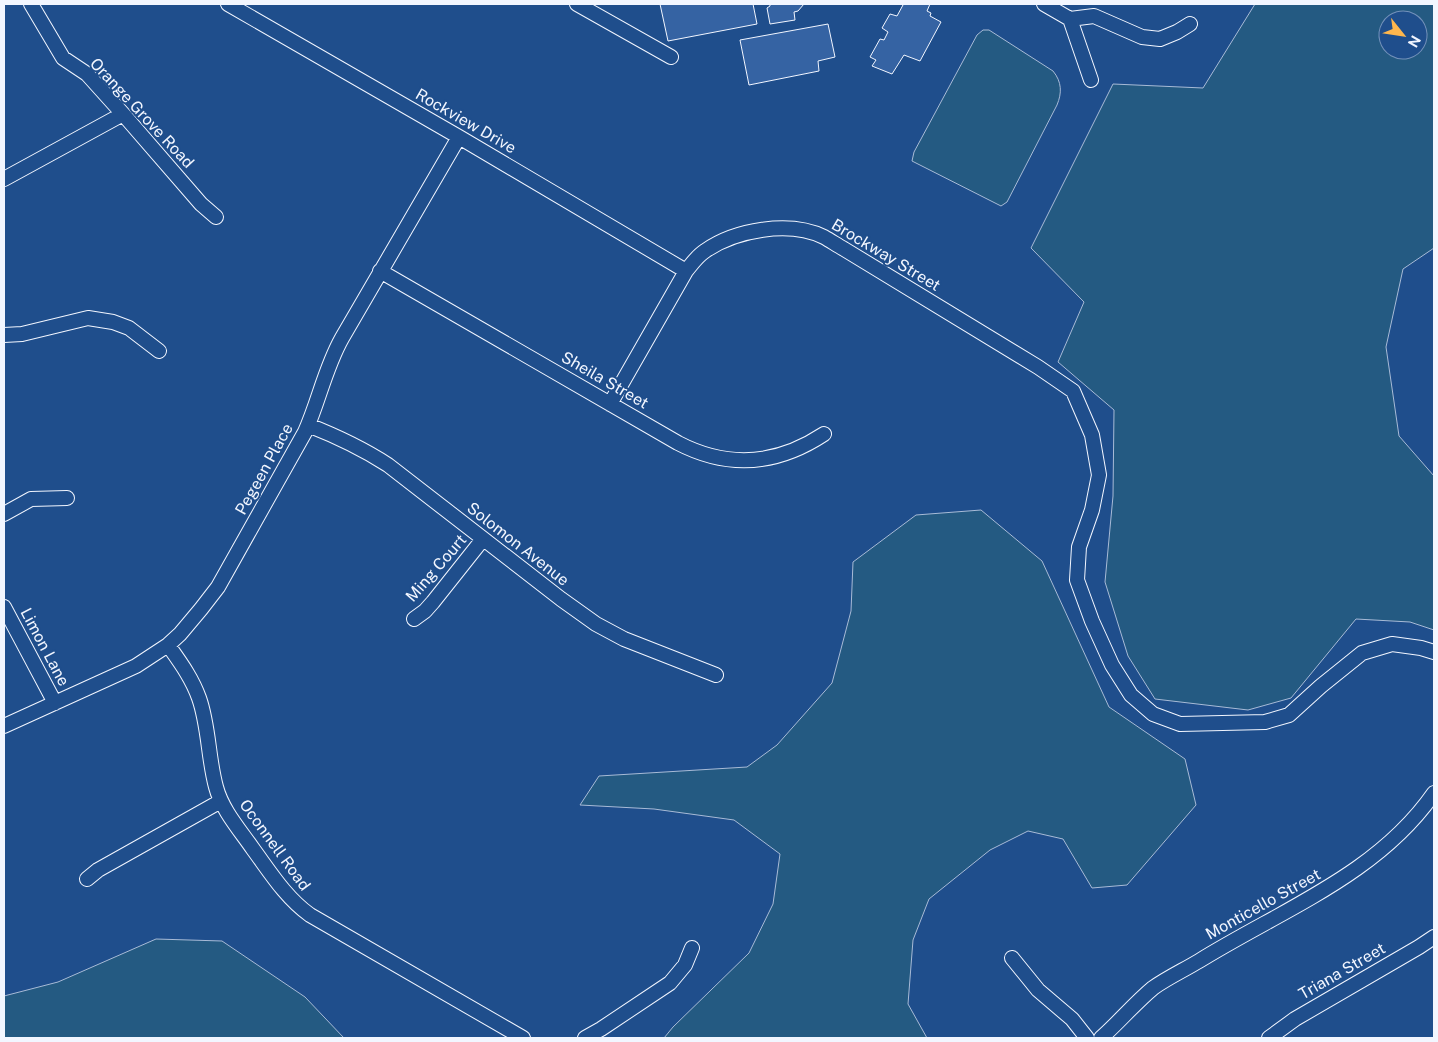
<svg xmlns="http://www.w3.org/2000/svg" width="1438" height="1042" viewBox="0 0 1438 1042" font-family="'Public Sans',sans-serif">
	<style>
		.green { fill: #245a82; stroke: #a8bbd7; fill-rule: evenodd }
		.building { fill: #3563a3; stroke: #f2f6ff }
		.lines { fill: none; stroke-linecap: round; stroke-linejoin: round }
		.minor-casing { stroke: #f2f6ff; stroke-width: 16 }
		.minor { stroke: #1f4e8c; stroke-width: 14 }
		.labels { text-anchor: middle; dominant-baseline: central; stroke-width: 4; stroke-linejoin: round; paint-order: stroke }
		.street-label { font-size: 16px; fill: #f2f6ff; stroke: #1f4e8c }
	</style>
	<rect width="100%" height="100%" fill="#1f4e8c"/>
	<path class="green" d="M 1255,4 L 1434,4 L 1434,248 L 1403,269 L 1386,347 L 1399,436 L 1434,476 L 1434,630 L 1410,622 L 1356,619 L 1291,698 L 1248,710 L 1155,699 L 1128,656 L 1105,582 L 1113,496 L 1114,410 L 1058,362 L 1084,302 L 1031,248 L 1113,84 L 1203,88 ZM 1388,20 L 1418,20 L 1418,50 L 1388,50 Z
		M 983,30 L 989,30 L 1053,71 C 1062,82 1062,93 1057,105 L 1007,202 L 1001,206 L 912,161 L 914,152 L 977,35 Z
		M 981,510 L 1042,561 L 1109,707 L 1185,759 L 1196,805 L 1127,885 L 1092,888 L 1063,839 L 1028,831 L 990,850 L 929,899 L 913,940 L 908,1004 L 927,1038 L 664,1038 L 673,1027 L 749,953 L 773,904 L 780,854 L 734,820 L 654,809 L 580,805 L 599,776 L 747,767 L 777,745 L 832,683 L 851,611 L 853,562 L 916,515 Z
		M 156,939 L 222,941 L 305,997 L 344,1038 L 4,1038 L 4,996 L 58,982 Z"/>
	<path class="building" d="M 660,4 L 753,4 L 757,24 L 668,41 Z
		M 770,4 L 804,4 L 798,11 L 794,12 L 795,20 L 770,24 L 767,8 L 770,6 Z
		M 901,4 L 930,4 L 927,11 L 931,13 L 930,16 L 941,22 L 920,61 L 904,55 L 892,74 L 872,66 L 876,60 L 870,57 L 880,39 L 884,40 L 888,32 L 882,28 L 890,14 L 897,16 L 903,5 Z
		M 828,24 L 835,57 L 818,61 L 819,71 L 749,85 L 740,40 Z"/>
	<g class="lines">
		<defs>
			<path id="minor" d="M 31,4 L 63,58 L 87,74 L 123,114 L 201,204 L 216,217
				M 228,4 L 459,137 L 686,271
				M 577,4 L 671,57
				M 1044,4 L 1070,19
				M 1070,19 L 1094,16 L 1142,37 L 1160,39 L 1177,32 L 1190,24
				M 1070,19 L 1091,80
				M 4,179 L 123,114
				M 380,271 L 678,443 C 728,469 777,465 824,434
				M 4,335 L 22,334 L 88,318 L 113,322 L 129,328 L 159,351
				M 610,404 L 686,271 C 692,264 697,256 705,251 C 735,230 789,220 824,237 C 831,241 837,245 844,249 L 1038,367 L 1073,391 L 1092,435 L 1099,475 L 1092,510 L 1079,547 L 1077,580 L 1092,621 L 1112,665 L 1131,695 L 1153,714 L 1180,724 L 1265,722 L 1289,715 L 1321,686 L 1362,653 L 1392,644 L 1421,648 L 1434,652
				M 308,425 C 336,436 362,448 388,465 L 561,599 L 596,624 L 624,639 L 716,675
				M 4,514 L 31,499 L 67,498
				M 4,607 L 55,703
				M 414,619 L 425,611 L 433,602 L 483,539
				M 168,645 C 180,662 192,678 199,698 C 209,726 208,758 216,787 C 222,810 240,830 253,849 C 270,872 286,898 310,915 L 523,1038
				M 4,726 L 136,666 L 168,645 L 180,634 L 201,609 L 218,587 L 305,432 C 319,401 325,368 342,338 L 459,137
				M 87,879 L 98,870 L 221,801
				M 1012,958 L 1038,990 L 1072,1019 L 1087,1038
				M 585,1038 L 601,1029 L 670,983 L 685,965 L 692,948
				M 1101,1038 C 1119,1022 1135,1003 1153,988 C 1167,978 1184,970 1199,961 C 1281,910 1377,875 1434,793
				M 1269,1038 L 1295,1019 L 1419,947 L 1434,937"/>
		</defs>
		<use href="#minor" class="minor-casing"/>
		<use href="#minor" class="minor"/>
	</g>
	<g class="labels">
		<g class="street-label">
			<text transform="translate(142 113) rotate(47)">Orange Grove Road</text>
			<text transform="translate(466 121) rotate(30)">Rockview Drive</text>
			<text transform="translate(886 255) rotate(31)">Brockway Street</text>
			<text transform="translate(605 380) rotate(30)">Sheila Street</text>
			<text transform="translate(264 469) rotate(-61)">Pegeen Place</text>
			<text transform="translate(518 544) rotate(38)">Solomon Avenue</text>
			<text transform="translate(436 568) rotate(-49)">Ming Court</text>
			<text transform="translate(45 647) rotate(62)">Limon Lane</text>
			<text transform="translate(275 845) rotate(54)">Oconnell Road</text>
			<text transform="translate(1263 904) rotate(-29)">Monticello Street</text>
			<text transform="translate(1342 971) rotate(-30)">Triana Street</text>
		</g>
	</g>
	<rect width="1438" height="1042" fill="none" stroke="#f2f6ff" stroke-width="10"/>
	<g transform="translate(1403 35) rotate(120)"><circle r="24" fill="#1f4e8c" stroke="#7391ba"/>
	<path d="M0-4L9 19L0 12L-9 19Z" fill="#ffb74d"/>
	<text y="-8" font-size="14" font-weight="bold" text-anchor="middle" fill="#f2f6ff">N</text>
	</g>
</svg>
